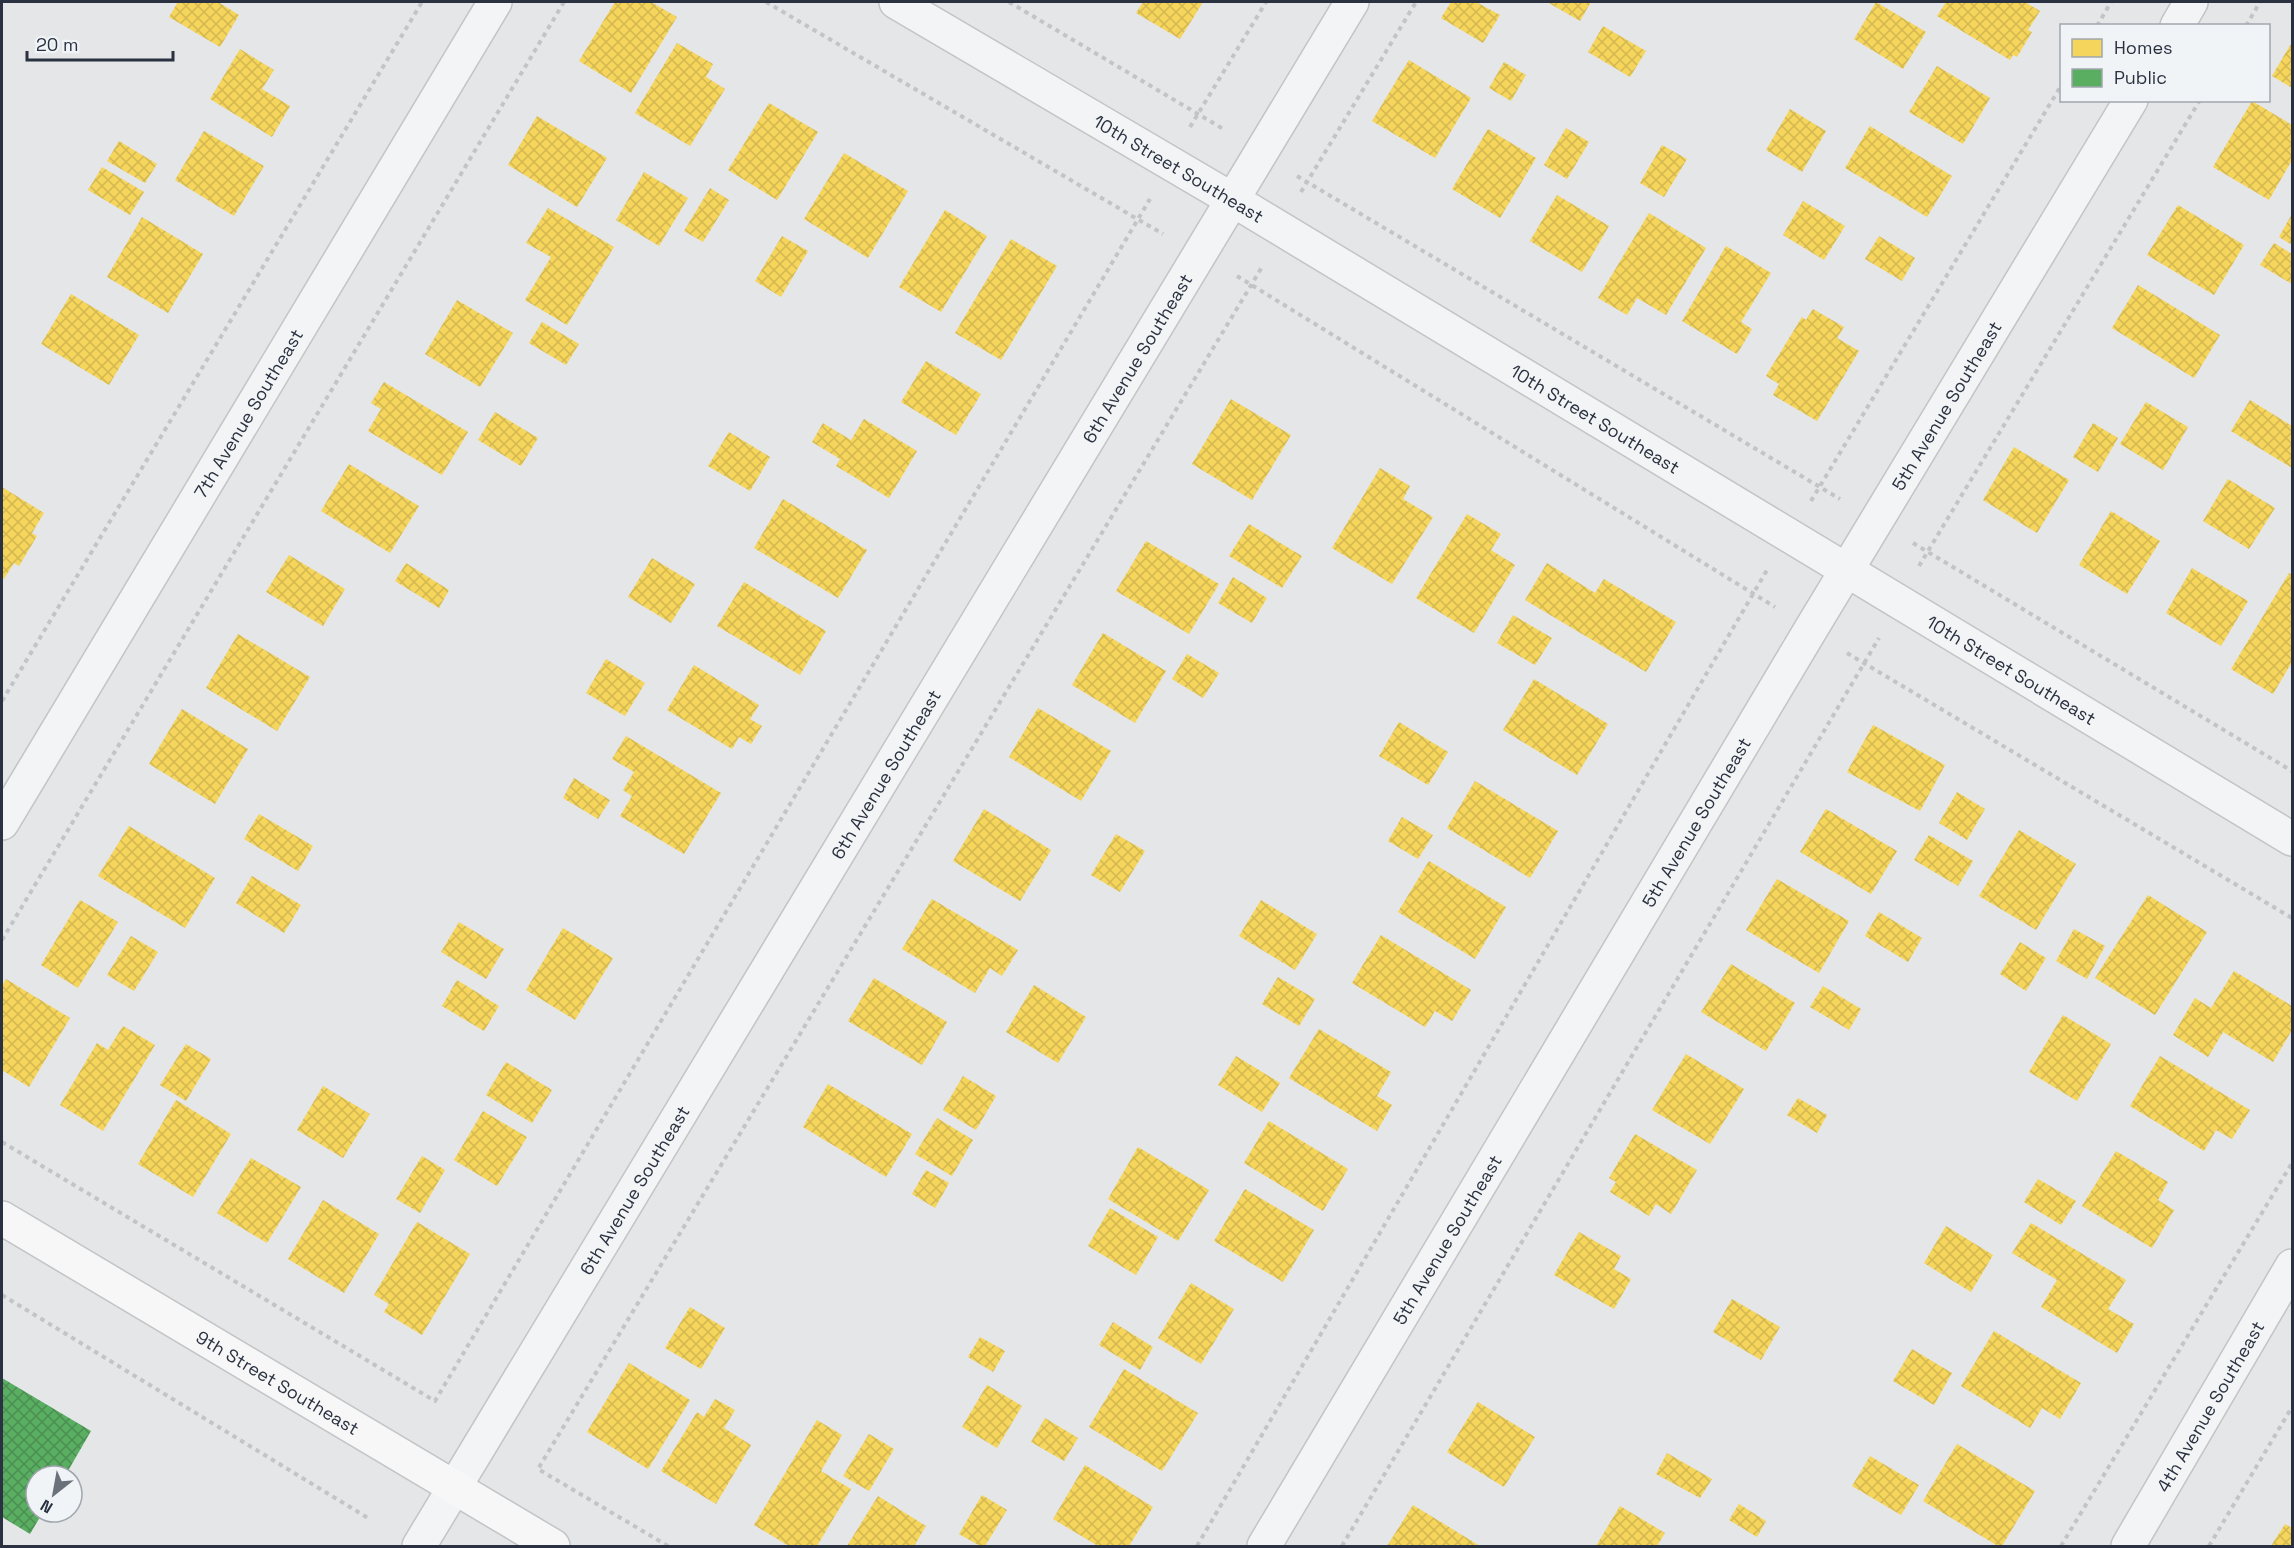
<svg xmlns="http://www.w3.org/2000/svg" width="2294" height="1548" viewBox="0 0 2294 1548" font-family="'Space Grotesk',sans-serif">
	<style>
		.homes { fill: url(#homes-cross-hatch) }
		.public { fill: url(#public-cross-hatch) }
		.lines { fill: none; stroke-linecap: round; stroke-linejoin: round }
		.street-casing { stroke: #c2c4c6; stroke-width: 36 }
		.secondary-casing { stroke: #c2c4c6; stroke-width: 36 }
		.path { stroke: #c3c4c8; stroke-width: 4; stroke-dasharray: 4.5 4.5; stroke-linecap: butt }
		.street { stroke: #f3f4f5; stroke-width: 33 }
		.secondary { stroke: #f7f7f7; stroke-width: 33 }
		.labels { text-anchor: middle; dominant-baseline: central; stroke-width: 6; stroke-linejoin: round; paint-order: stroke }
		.street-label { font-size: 18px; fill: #2a3241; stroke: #f1f4f7 }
	</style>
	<defs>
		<pattern id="homes-cross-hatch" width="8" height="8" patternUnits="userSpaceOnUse" patternTransform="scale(1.5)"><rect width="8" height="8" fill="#f6d55c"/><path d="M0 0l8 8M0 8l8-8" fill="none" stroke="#d3b751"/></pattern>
		<pattern id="public-cross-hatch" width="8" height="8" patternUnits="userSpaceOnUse" patternTransform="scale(1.5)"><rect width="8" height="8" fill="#5aae61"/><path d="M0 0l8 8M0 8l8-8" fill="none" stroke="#4b8e52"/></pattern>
	</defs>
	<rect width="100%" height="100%" fill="#e4e6e8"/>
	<path class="homes" d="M 178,2 L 218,2 L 239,15 L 220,47 L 169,17 Z
		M 615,2 L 651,2 L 677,17 L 631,93 L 579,61 Z
		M 1143,2 L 1203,2 L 1180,39 L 1136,13 Z
		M 1451,2 L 1476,2 L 1500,15 L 1483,43 L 1441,18 Z
		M 1547,2 L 1591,2 L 1580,21 Z
		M 1876,2 L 1926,32 L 1903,69 L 1854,39 Z
		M 1946,2 L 2025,2 L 2040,11 L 2028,30 L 2032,32 L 2017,57 L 2013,55 L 2010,60 L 1937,16 Z
		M 1603,26 L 1646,51 L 1630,77 L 1588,52 Z
		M 2292,42 L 2292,88 L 2272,76 Z
		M 677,43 L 713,64 L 706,77 L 725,89 L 690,146 L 635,113 Z
		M 240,49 L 274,70 L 262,89 L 290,106 L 272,137 L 210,99 Z
		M 1409,60 L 1471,98 L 1435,158 L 1372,121 Z
		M 1504,62 L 1526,75 L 1511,101 L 1489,88 Z
		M 1937,66 L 1990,98 L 1963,144 L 1909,112 Z
		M 2252,101 L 2292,125 L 2292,160 L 2269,200 L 2213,167 Z
		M 769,103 L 818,132 L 777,200 L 728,170 Z
		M 1790,109 L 1826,131 L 1802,172 L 1766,150 Z
		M 537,116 L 607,158 L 577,207 L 508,165 Z
		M 1870,126 L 1952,176 L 1927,217 L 1845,168 Z
		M 1566,128 L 1589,142 L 1567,179 L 1544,165 Z
		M 1488,129 L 1536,158 L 1500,218 L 1452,189 Z
		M 204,131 L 264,166 L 234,216 L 175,180 Z
		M 119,141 L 157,164 L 145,183 L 107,161 Z
		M 1662,145 L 1687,159 L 1664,197 L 1640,183 Z
		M 844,153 L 908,191 L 868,258 L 804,219 Z
		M 102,167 L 144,192 L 130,215 L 88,190 Z
		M 644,172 L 688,198 L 659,246 L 616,220 Z
		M 710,188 L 729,200 L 703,242 L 684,231 Z
		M 1557,195 L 1609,226 L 1582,272 L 1530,241 Z
		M 1803,201 L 1845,226 L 1824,260 L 1783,235 Z
		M 2178,205 L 2244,245 L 2214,295 L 2147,255 Z
		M 548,208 L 614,247 L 567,325 L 525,300 L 551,257 L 526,243 Z
		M 945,210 L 987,236 L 941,312 L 899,287 Z
		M 1649,213 L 1706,248 L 1666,315 L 1637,298 L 1627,315 L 1598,298 Z
		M 2292,214 L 2292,245 L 2279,237 Z
		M 142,217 L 203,254 L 168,313 L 107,277 Z
		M 782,236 L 808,251 L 781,297 L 755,281 Z
		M 1879,236 L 1915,258 L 1902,281 L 1865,259 Z
		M 1011,239 L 1057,266 L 1001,360 L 955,333 Z
		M 2274,243 L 2292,254 L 2292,284 L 2260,265 Z
		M 1726,246 L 1771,273 L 1741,322 L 1752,329 L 1737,354 L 1682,321 Z
		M 2138,285 L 2220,335 L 2194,378 L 2112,328 Z
		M 71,294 L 139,335 L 109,385 L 41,344 Z
		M 457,300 L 513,333 L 480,387 L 425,354 Z
		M 1813,309 L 1844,327 L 1837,338 L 1859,351 L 1817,421 L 1773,395 L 1779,384 L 1766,376 L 1802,317 L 1806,320 Z
		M 542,322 L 579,344 L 566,365 L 529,343 Z
		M 926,361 L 981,394 L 956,435 L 901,402 Z
		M 384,382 L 468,432 L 442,475 L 368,431 L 381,409 L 371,403 Z
		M 1231,399 L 1291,435 L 1252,500 L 1192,464 Z
		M 2250,400 L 2292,426 L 2292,468 L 2231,431 Z
		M 2146,402 L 2188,427 L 2163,470 L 2120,444 Z
		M 495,412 L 538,438 L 521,466 L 478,440 Z
		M 864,419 L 917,451 L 889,498 L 836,466 L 840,459 L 812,442 L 823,423 L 851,440 Z
		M 2093,423 L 2118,438 L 2098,472 L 2073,457 Z
		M 729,432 L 770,457 L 750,491 L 708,466 Z
		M 2014,447 L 2069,480 L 2037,533 L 1983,500 Z
		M 349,464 L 419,506 L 390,553 L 321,511 Z
		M 1380,468 L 1410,486 L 1403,499 L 1433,517 L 1392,584 L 1332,548 Z
		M 2228,479 L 2275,508 L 2249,549 L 2203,521 Z
		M 2,487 L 44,513 L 32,533 L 37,536 L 19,566 L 14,563 L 4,579 L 2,577 Z
		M 783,499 L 867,550 L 838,598 L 754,548 Z
		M 2111,511 L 2160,541 L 2127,594 L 2079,565 Z
		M 1467,514 L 1501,534 L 1491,550 L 1515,565 L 1474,633 L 1416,598 Z
		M 1249,524 L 1302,556 L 1282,588 L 1229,556 Z
		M 1146,541 L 1219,584 L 1189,634 L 1116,591 Z
		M 289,555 L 345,589 L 323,626 L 266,592 Z
		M 652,558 L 695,584 L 671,623 L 628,597 Z
		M 406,563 L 449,590 L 439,608 L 395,581 Z
		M 1547,563 L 1595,593 L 1604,579 L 1676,622 L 1646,672 L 1525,600 Z
		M 2192,568 L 2248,601 L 2221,646 L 2166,613 Z
		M 2289,573 L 2292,575 L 2292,662 L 2273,694 L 2231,669 Z
		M 1233,577 L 1267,598 L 1252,623 L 1218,603 Z
		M 744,582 L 826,631 L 800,675 L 717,626 Z
		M 1513,615 L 1552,638 L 1535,665 L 1497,643 Z
		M 1103,633 L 1166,671 L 1135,723 L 1072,685 Z
		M 238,634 L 310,677 L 277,731 L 206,688 Z
		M 1187,654 L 1219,673 L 1203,698 L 1172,679 Z
		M 606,659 L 645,683 L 625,716 L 586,693 Z
		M 694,665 L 759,705 L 750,719 L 762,726 L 751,744 L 739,737 L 732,749 L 667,710 Z
		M 1534,679 L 1608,724 L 1577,775 L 1503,730 Z
		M 1038,708 L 1111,751 L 1081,801 L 1009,757 Z
		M 182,709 L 248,749 L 215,804 L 149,764 Z
		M 1399,722 L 1448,752 L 1428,785 L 1379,756 Z
		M 1873,725 L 1945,765 L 1920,811 L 1847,772 Z
		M 626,736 L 721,793 L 684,854 L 620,816 L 632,796 L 623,790 L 634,772 L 612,759 Z
		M 574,778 L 610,800 L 598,819 L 563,798 Z
		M 1475,781 L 1558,831 L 1530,878 L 1447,828 Z
		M 1957,792 L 1985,809 L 1967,840 L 1939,823 Z
		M 984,809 L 1051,850 L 1020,901 L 953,861 Z
		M 1826,809 L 1897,851 L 1871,894 L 1800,852 Z
		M 259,814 L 313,846 L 298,871 L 244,839 Z
		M 1402,817 L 1433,835 L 1418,859 L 1388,841 Z
		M 129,826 L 215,878 L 185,928 L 98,876 Z
		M 2019,830 L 2076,864 L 2036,930 L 1979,896 Z
		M 1116,834 L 1145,851 L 1120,892 L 1091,875 Z
		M 1929,835 L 1973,861 L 1958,886 L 1914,860 Z
		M 1429,861 L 1506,907 L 1475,959 L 1398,912 Z
		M 252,876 L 301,905 L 284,933 L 236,903 Z
		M 1777,879 L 1849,921 L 1819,973 L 1746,930 Z
		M 2148,895 L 2207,932 L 2155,1015 L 2095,978 Z
		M 932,899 L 1018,950 L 1002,976 L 990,968 L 975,993 L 902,949 Z
		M 80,900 L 118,922 L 78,988 L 41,965 Z
		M 1261,900 L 1317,934 L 1295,970 L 1239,936 Z
		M 1879,912 L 1922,938 L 1908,962 L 1865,936 Z
		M 459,922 L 504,949 L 486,979 L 441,952 Z
		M 563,928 L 613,958 L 575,1020 L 526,990 Z
		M 2074,929 L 2105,946 L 2087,979 L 2056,961 Z
		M 1381,935 L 1471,990 L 1452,1021 L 1435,1011 L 1425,1027 L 1352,983 Z
		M 131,936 L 158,952 L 134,991 L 107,975 Z
		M 2020,942 L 2046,958 L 2026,991 L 2000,974 Z
		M 1731,964 L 1795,1003 L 1766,1051 L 1701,1012 Z
		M 2234,971 L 2292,1006 L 2292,1030 L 2273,1062 L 2223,1032 L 2208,1057 L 2173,1035 L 2195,998 L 2211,1008 Z
		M 1278,977 L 1315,999 L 1299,1026 L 1262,1004 Z
		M 874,978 L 947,1022 L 922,1065 L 848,1021 Z
		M 6,979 L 70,1018 L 29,1087 L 2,1070 L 2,986 Z
		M 457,980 L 499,1006 L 484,1031 L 442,1006 Z
		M 1034,985 L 1086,1017 L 1058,1063 L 1006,1032 Z
		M 1823,986 L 1861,1009 L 1849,1030 L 1810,1007 Z
		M 2063,1015 L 2111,1044 L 2077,1101 L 2029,1072 Z
		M 123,1026 L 155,1045 L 103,1131 L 60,1105 L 97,1043 L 108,1050 Z
		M 1319,1029 L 1391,1072 L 1377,1096 L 1392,1105 L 1377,1131 L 1289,1078 Z
		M 186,1044 L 211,1059 L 186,1101 L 160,1085 Z
		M 1686,1054 L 1744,1089 L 1710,1144 L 1652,1110 Z
		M 1236,1056 L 1280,1083 L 1262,1112 L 1218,1085 Z
		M 2160,1056 L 2250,1110 L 2232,1139 L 2216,1130 L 2204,1151 L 2130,1106 Z
		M 506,1062 L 552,1090 L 532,1123 L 486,1095 Z
		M 963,1076 L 996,1096 L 976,1130 L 943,1110 Z
		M 828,1084 L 912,1134 L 886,1177 L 803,1127 Z
		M 323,1086 L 370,1114 L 343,1158 L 297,1130 Z
		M 1798,1098 L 1827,1115 L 1817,1133 L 1787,1115 Z
		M 176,1100 L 231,1134 L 193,1197 L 138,1164 Z
		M 483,1111 L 527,1137 L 497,1186 L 454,1160 Z
		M 937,1118 L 973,1140 L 952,1176 L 915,1154 Z
		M 1269,1121 L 1348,1169 L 1323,1211 L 1244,1163 Z
		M 1635,1134 L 1697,1170 L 1671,1214 L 1656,1204 L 1649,1216 L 1610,1192 L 1616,1182 L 1609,1178 Z
		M 1138,1147 L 1209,1190 L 1178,1241 L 1108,1199 Z
		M 2116,1151 L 2168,1182 L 2158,1200 L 2174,1210 L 2152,1248 L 2082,1206 Z
		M 422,1156 L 445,1170 L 420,1213 L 396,1199 Z
		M 251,1158 L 301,1187 L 267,1243 L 217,1213 Z
		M 926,1170 L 949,1183 L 935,1208 L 912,1194 Z
		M 2038,1179 L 2076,1201 L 2061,1225 L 2024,1202 Z
		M 1245,1189 L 1314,1230 L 1283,1282 L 1214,1241 Z
		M 323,1200 L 379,1234 L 344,1293 L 288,1259 Z
		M 1110,1208 L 1158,1237 L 1136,1275 L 1088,1246 Z
		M 417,1222 L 470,1254 L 422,1335 L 384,1312 L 389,1304 L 374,1295 Z
		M 2031,1223 L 2126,1280 L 2108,1309 L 2134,1324 L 2117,1353 L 2041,1307 L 2057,1280 L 2012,1253 Z
		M 1946,1226 L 1993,1255 L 1971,1292 L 1924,1263 Z
		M 1579,1232 L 1621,1256 L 1614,1269 L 1631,1279 L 1614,1309 L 1554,1275 Z
		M 1191,1283 L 1234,1309 L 1201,1364 L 1158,1338 Z
		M 1732,1299 L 1780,1327 L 1761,1360 L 1713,1332 Z
		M 690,1307 L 725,1328 L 701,1369 L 665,1348 Z
		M 1113,1322 L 1153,1347 L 1140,1370 L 1099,1345 Z
		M 1994,1331 L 2081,1383 L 2060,1419 L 2042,1408 L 2030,1428 L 1961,1386 Z
		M 980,1337 L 1005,1351 L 993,1372 L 968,1357 Z
		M 1912,1349 L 1952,1373 L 1934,1405 L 1893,1381 Z
		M 629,1363 L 690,1400 L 648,1469 L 587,1432 Z
		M 1124,1369 L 1198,1413 L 1162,1471 L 1089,1427 Z
		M 987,1385 L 1022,1406 L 997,1448 L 962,1427 Z
		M 715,1399 L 735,1410 L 724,1428 L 751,1445 L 716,1504 L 661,1471 L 697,1412 L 704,1417 Z
		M 1478,1402 L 1535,1437 L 1504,1487 L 1447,1452 Z
		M 1045,1418 L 1078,1438 L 1064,1461 L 1031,1442 Z
		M 817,1420 L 842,1435 L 821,1471 L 851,1489 L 817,1546 L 789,1546 L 754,1525 Z
		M 869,1434 L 894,1449 L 869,1491 L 843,1476 Z
		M 1957,1444 L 2035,1491 L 2002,1546 L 1998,1546 L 1923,1501 Z
		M 1667,1453 L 1712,1479 L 1700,1498 L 1656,1474 Z
		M 1870,1456 L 1919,1485 L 1901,1515 L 1852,1486 Z
		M 1085,1465 L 1153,1507 L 1129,1546 L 1098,1546 L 1053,1519 Z
		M 982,1495 L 1007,1510 L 985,1546 L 980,1546 L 959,1534 Z
		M 878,1496 L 926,1526 L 914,1546 L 847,1546 Z
		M 1739,1504 L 1766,1521 L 1757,1537 L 1729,1520 Z
		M 1413,1505 L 1480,1546 L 1387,1546 Z
		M 1620,1506 L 1665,1533 L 1657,1546 L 1596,1546 Z
		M 2285,1524 L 2292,1528 L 2292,1546 L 2271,1546 Z"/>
	<path class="public" d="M 2,1378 L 91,1431 L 65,1476 L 36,1476 L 36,1512 L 43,1512 L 30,1534 L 2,1517 Z"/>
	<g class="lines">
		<defs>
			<g id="street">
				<path id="s1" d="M 896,2 L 1233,200 L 2292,839"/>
				<path d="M 2177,26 L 2191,2"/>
				<path id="s2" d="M 2,823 L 495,2"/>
				<path id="s3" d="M 419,1546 L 1352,2"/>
				<path id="s4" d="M 1264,1546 L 1811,629 L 2131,100"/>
				<path id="s5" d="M 2128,1546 L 2292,1266"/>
			</g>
			<g id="secondary">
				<path id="s6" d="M 2,1218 L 553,1546"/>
			</g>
		</defs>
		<use href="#street" class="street-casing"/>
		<use href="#secondary" class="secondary-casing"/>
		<path class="path" d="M 766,2 L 1163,234
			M 1009,2 L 1225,130
			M 2097,26 L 2111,2
			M 2246,26 L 2260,2
			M 1190,127 L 1266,2
			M 1297,176 L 1840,499
			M 1301,192 L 1416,2
			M 1237,276 L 1775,607
			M 1811,501 L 2062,84
			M 1913,543 L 2292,771
			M 1919,566 L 2200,100
			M 1847,653 L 2292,918
			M 2,701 L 422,2
			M 2,940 L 564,2
			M 2,1142 L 435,1401 L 1150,199
			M 2,1295 L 368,1518
			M 668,1546 L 538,1469 L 1262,267
			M 1197,1546 L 1767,570
			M 1342,1546 L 1879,638
			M 2061,1546 L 2292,1163
			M 2209,1546 L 2292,1407"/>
		<use href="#street" class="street"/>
		<use href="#secondary" class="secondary"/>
	</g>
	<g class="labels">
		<g class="street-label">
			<text stroke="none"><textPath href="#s1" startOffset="328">10th Street Southeast</textPath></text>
			<text stroke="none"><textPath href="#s3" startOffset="1388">6th Avenue Southeast</textPath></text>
			<text stroke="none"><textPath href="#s4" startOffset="1329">5th Avenue Southeast</textPath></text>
			<text stroke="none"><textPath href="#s2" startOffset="478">7th Avenue Southeast</textPath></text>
			<text stroke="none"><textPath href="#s1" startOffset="814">10th Street Southeast</textPath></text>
			<text stroke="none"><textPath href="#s1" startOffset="1300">10th Street Southeast</textPath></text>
			<text stroke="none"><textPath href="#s3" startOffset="902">6th Avenue Southeast</textPath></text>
			<text stroke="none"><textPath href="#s4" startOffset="843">5th Avenue Southeast</textPath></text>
			<text stroke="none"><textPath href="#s3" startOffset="416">6th Avenue Southeast</textPath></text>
			<text stroke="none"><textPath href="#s4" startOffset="357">5th Avenue Southeast</textPath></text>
			<text stroke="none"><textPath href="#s6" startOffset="321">9th Street Southeast</textPath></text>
			<text stroke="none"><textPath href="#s5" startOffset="162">4th Avenue Southeast</textPath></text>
		</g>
	</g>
	<rect width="2294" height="1548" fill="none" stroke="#2a3241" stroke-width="6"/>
	<rect x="2060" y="24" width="210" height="78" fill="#f1f4f7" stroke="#a1a6ae" stroke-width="1.5"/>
	<rect x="2072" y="39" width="30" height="18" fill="#f6d55c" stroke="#a1a6ae" stroke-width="1.5"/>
	<text x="2114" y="54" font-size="18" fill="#2a3241">Homes</text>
	<rect x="2072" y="69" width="30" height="18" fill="#5aae61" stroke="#a1a6ae" stroke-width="1.5"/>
	<text x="2114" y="84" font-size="18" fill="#2a3241">Public</text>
	<g transform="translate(54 1494) rotate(211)"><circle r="28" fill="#f1f4f7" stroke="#a1a6ae" stroke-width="1.5"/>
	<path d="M0-4.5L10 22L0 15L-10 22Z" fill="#6b717b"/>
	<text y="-9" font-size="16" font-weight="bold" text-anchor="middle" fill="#2a3241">N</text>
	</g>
	<path d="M27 51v9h146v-9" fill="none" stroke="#2a3241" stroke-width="3"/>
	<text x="36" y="51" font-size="18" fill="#2a3241" stroke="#f1f4f7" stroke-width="4.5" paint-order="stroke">20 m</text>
</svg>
